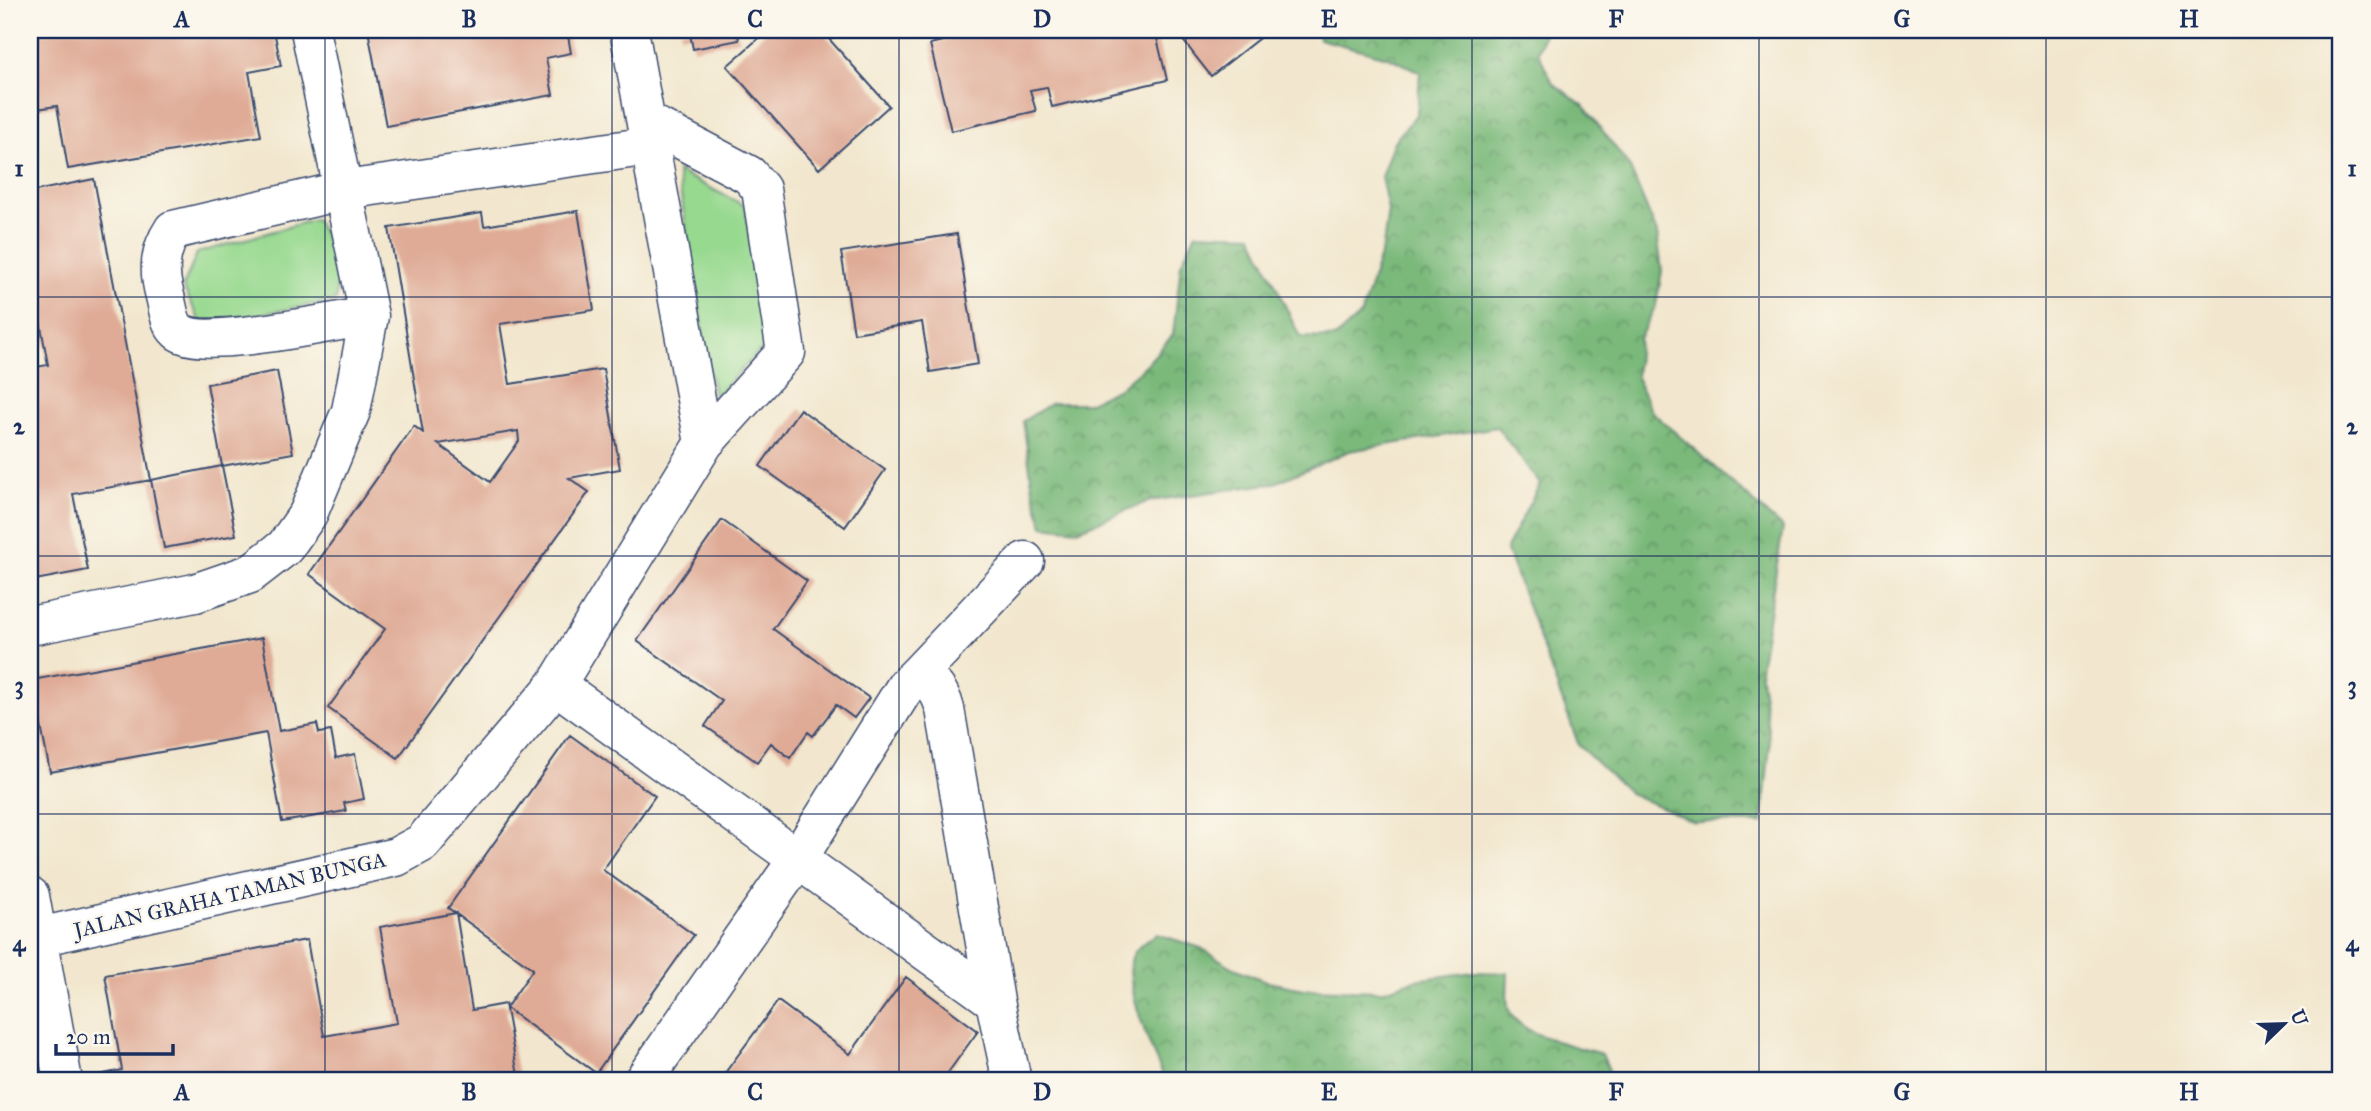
<svg xmlns="http://www.w3.org/2000/svg" width="2371" height="1111" viewBox="0 0 2371 1111" font-family="'IM FELL Great Primer',serif">
	<style>
		.forest { fill: url(#forest-crowns); stroke: #4a746c; stroke-width: 2 }
		.green { fill: #98d990; stroke: #5a8477; stroke-width: 2 }
		.building { fill: #dfab96; fill-rule: evenodd }
		.lines { fill: none; stroke-linecap: round; stroke-linejoin: round }
		.minor-casing { stroke: #3b4b6f; stroke-width: 41 }
		.minor { stroke: #fff; stroke-width: 38 }
		.grid { fill: none; stroke: #1b2f5e; stroke-width: 2; stroke-opacity: 0.55 }
		.labels { text-anchor: middle; dominant-baseline: central; stroke-width: 5; stroke-linejoin: round; paint-order: stroke }
		.street-label { font-size: 21px; fill: #1b2f5e; stroke: #fbf7ec }
		.neatline { fill: none; stroke: #1b2f5e; stroke-width: 2.5 }
		.grid-label { font-size: 23px; text-anchor: middle; font-weight: bold; fill: #1b2f5e }
	</style>
	<defs>
		<pattern id="forest-crowns" width="20" height="18" patternUnits="userSpaceOnUse" patternTransform="scale(1.75)"><rect width="20" height="18" fill="#7ab97a"/><path d="M2 6a3 3 0 1 1 6 0M12 15a3 3 0 1 1 6 0" fill="none" stroke="#639767"/></pattern>
	</defs>
	<rect width="100%" height="100%" fill="#fbf7ec"/>
	<filter id="ink" filterUnits="userSpaceOnUse"><feTurbulence type="fractalNoise" baseFrequency=".0143" numOctaves="2"/><feDisplacementMap in="SourceGraphic" scale="14" xChannelSelector="R" yChannelSelector="G"/><feConvolveMatrix kernelMatrix="1 2 1 2 8 2 1 2 1" color-interpolation-filters="sRGB"/></filter>
	<filter id="wash" filterUnits="userSpaceOnUse"><feTurbulence type="fractalNoise" baseFrequency=".00686" numOctaves="4" result="noise"/><feDisplacementMap in="SourceGraphic" scale="28" xChannelSelector="R" yChannelSelector="G"/><feGaussianBlur stdDeviation="1.57" result="paint"/><feColorMatrix in="noise" values="0 0 0 0 0 0 0 0 0 0 0 0 0 0 0 0 0 1.4 0 .05"/><feComposite in="paint" operator="in"/></filter>
	<g filter="url(#wash)">
		<rect width="100%" height="100%" fill="#f2e7ce"/>
		<path class="forest" d="M 1317,30 L 1545,30 L 1538,52 L 1553,83 L 1584,106 L 1629,166 L 1657,233 L 1662,271 L 1656,305 L 1639,339 L 1636,377 L 1651,411 L 1783,528 L 1760,669 L 1770,745 L 1762,823 L 1694,822 L 1629,793 L 1579,746 L 1506,548 L 1540,484 L 1497,427 L 1349,451 L 1275,483 L 1149,501 L 1078,530 L 1043,526 L 1033,490 L 1023,421 L 1052,403 L 1088,403 L 1119,388 L 1146,365 L 1173,335 L 1181,264 L 1196,233 L 1252,235 L 1300,337 L 1335,338 L 1361,314 L 1383,246 L 1388,210 L 1381,177 L 1393,143 L 1417,114 L 1420,72 L 1388,57 L 1319,39 Z
			M 1157,934 L 1201,948 L 1232,967 L 1268,982 L 1304,989 L 1381,991 L 1415,980 L 1473,972 L 1508,973 C 1508,984 1506,996 1508,1006 C 1513,1036 1578,1046 1602,1054 L 1609,1070 L 1603,1081 L 1166,1081 C 1154,1058 1121,980 1133,955 C 1138,945 1148,940 1157,934 Z"/>
		<path class="green" d="M 677,171 L 745,206 L 766,345 L 714,397 Z
			M 316,219 L 338,263 L 336,300 L 202,325 L 183,287 L 197,253 Z"/>
		<g id="blocks">
			<path class="building" d="M 67,30 L 274,30 L 281,66 L 249,72 L 261,136 L 68,169 L 57,106 L 30,110 L 30,36 Z
				M 368,30 L 567,30 L 571,53 L 546,58 L 553,95 L 386,126 Z
				M 680,30 L 737,30 L 739,40 L 693,49 L 690,34 L 681,36 Z
				M 768,30 L 821,30 L 889,106 L 819,169 L 727,66 Z
				M 988,30 L 1016,30 L 1018,37 L 1034,33 L 1033,30 L 1155,30 L 1167,80 L 1052,107 L 1047,87 L 1030,90 L 1036,111 L 951,131 L 930,44 Z
				M 1175,30 L 1259,30 L 1263,35 L 1211,76 Z
				M 94,179 L 151,480 L 73,494 L 88,570 L 30,581 L 30,368 L 48,365 L 30,266 L 30,192 Z
				M 578,211 L 594,310 L 500,324 L 510,384 L 603,369 L 620,469 L 569,478 L 589,492 L 398,758 L 328,708 L 385,629 L 309,574 L 414,426 L 423,433 L 389,228 L 482,213 L 484,226 ZM 518,431 L 519,441 L 490,482 L 438,444 Z
				M 957,234 L 978,364 L 930,372 L 922,322 L 854,333 L 841,252 Z
				M 277,371 L 293,453 L 222,466 L 207,384 Z
				M 800,409 L 885,470 L 845,527 L 760,466 Z
				M 222,466 L 236,535 L 164,548 L 151,480 Z
				M 722,520 L 807,581 L 773,629 L 869,698 L 854,718 L 836,705 L 813,736 L 808,732 L 790,758 L 771,743 L 757,762 L 705,726 L 722,701 L 637,641 Z
				M 262,638 L 279,731 L 317,724 L 319,733 L 331,731 L 336,758 L 355,754 L 364,799 L 344,803 L 346,811 L 282,822 L 266,733 L 50,772 L 32,680 Z
				M 570,735 L 655,796 L 603,870 L 694,935 L 596,1073 L 506,1008 L 533,969 L 448,908 Z
				M 456,913 L 472,1010 L 505,1004 L 519,1081 L 100,1081 L 99,1075 L 122,1070 L 105,975 L 307,940 L 324,1036 L 397,1023 L 380,927 Z
				M 906,977 L 978,1031 L 942,1081 L 719,1081 L 778,1001 L 850,1054 Z"/>
		</g>
	</g>
	<g filter="url(#ink)">
		<use href="#blocks" fill-opacity="0" stroke="#3b4b6f" stroke-width="2"/>
		<g class="lines">
			<defs>
				<path id="minor" d="M 629,30 L 704,443
					M 369,316 C 334,321 201,351 178,331 C 169,323 168,307 165,296 C 158,271 159,251 173,230 L 345,190 L 650,146
					M 30,626 L 195,593 L 250,574 L 285,547 L 308,514 L 351,411 L 369,316 L 310,30
					M 918,674 L 1025,561
					M 556,685 L 995,1001 L 1012,1081
					M 30,896 L 63,1081
					M 30,939 L 396,857 L 422,843 L 556,685 L 704,443 L 786,352 L 761,189 L 749,175 L 646,121
					M 643,1081 L 797,860 L 906,686 L 918,674 C 934,684 940,691 945,709 L 995,1001"/>
			</defs>
			<use href="#minor" class="minor-casing"/>
			<use href="#minor" class="minor"/>
		</g>
	</g>
	<path class="grid" d="M 325,30 L 325,1081M 612,30 L 612,1081M 899,30 L 899,1081M 1186,30 L 1186,1081M 1472,30 L 1472,1081M 1759,30 L 1759,1081M 2046,30 L 2046,1081M 30,297 L 2341,297M 30,556 L 2341,556M 30,814 L 2341,814"/>
	<g class="labels">
		<g class="street-label">
			<text transform="translate(230 895) rotate(-13)">JALAN GRAHA TAMAN BUNGA</text>
		</g>
	</g>
	<rect width="2371" height="1111" fill="none" stroke="#fbf7ec" stroke-width="77"/>
	<g transform="translate(2284 1024) rotate(67)" stroke="#fbf7ec" stroke-width="5" paint-order="stroke">
	<path d="M0-5L12 26L0 18L-12 26Z" fill="#1b2f5e"/>
	<text y="-10" font-size="19" font-weight="bold" text-anchor="middle" fill="#1b2f5e">U</text>
	</g>
	<path d="M56 1044v10h117v-10" fill="none" stroke="#1b2f5e" stroke-width="3.5"/>
	<text x="66" y="1044" font-size="21" fill="#1b2f5e" stroke="#fbf7ec" stroke-width="5" paint-order="stroke">20 m</text>
	<rect x="38" y="38" width="2294" height="1034" class="neatline"/>
	<g class="grid-label">
		<text x="182" y="27">A</text>
		<text x="469" y="27">B</text>
		<text x="755" y="27">C</text>
		<text x="1042" y="27">D</text>
		<text x="1329" y="27">E</text>
		<text x="1616" y="27">F</text>
		<text x="1902" y="27">G</text>
		<text x="2189" y="27">H</text>
		<text x="19" y="176">1</text>
		<text x="2352" y="176">1</text>
		<text x="19" y="434">2</text>
		<text x="2352" y="434">2</text>
		<text x="19" y="693">3</text>
		<text x="2352" y="693">3</text>
		<text x="19" y="951">4</text>
		<text x="2352" y="951">4</text>
		<text x="182" y="1100">A</text>
		<text x="469" y="1100">B</text>
		<text x="755" y="1100">C</text>
		<text x="1042" y="1100">D</text>
		<text x="1329" y="1100">E</text>
		<text x="1616" y="1100">F</text>
		<text x="1902" y="1100">G</text>
		<text x="2189" y="1100">H</text>
	</g>
</svg>
